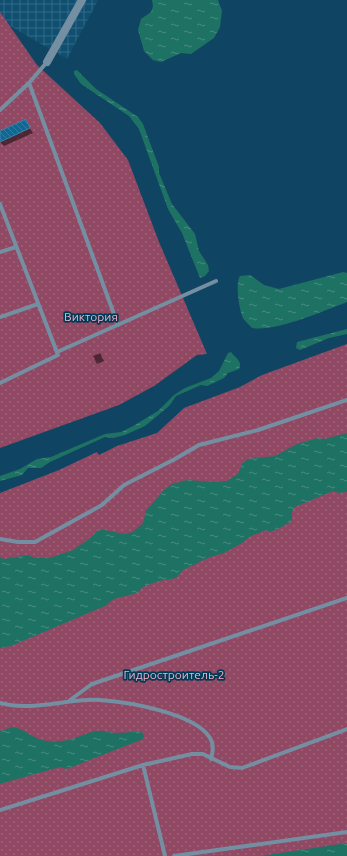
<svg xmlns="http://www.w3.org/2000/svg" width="347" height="856" viewBox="0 0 347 856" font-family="Ubuntu,sans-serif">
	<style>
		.industrial { fill: url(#industrial-grid) }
		.garden { fill: url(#garden-dots) }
		.water { fill: url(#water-ripples) }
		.shadow { fill: #0007 }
		.building { fill: url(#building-back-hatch); stroke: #3f81aa }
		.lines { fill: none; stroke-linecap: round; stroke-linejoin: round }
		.service { stroke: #748fa2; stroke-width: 4 }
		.minor { stroke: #748fa2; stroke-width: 8 }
		.labels { text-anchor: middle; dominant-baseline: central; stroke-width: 3.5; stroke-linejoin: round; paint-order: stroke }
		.park-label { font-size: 12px; fill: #f2b2c6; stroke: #003a57 }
	</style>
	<defs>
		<pattern id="industrial-grid" width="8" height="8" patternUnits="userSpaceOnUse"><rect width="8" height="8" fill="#114f71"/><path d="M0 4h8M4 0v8" fill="none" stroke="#336986"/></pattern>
		<pattern id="garden-dots" width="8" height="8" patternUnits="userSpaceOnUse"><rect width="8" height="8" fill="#904863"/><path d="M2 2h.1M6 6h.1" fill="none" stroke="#9f637a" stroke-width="1.8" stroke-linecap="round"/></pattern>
		<pattern id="water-ripples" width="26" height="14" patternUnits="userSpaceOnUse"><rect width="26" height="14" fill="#1e7263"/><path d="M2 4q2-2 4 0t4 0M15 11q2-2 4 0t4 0" fill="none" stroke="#498d82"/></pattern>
		<pattern id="building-back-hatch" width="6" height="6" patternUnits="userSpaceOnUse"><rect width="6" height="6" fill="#116793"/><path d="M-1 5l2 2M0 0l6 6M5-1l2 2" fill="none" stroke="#337da3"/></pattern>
	</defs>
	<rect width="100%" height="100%" fill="#0f4562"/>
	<path class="industrial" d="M 0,0 L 98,0 L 67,59 L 0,20 Z"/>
	<path class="garden" d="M 0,12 L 37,65 L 100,123 L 128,160 L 159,242 L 207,354 L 197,355 L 154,386 L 119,405 L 0,448 Z
		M 347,344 L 347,856 L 0,856 L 0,493 L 59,470 L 97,452 L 99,455 L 117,446 L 157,433 L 184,408 L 240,387 L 262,375 Z"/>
	<path class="water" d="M 152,0 L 218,0 L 222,11 L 220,27 L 214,38 L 191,54 L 181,53 L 161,62 L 153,60 L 144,51 L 138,30 L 141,19 L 151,12 L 153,6 Z
		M 77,70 L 96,89 L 138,117 L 143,124 L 159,167 L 159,173 L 172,204 L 195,234 L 199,251 L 208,265 L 209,271 L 205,276 L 200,278 L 182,233 L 168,209 L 139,129 L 129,116 L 81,84 L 74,74 L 74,71 Z
		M 343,272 L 347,273 L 347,302 C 323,311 276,332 252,328 C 249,325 245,321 243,318 C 239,309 235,283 240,276 L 250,275 L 264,285 L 279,289 Z
		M 347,329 L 347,334 L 329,338 L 300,350 L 296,348 L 297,342 Z
		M 231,352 C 235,358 243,361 239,369 L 228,373 L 224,378 L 207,386 L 201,385 L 176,396 L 169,406 L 145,426 L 125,435 L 113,438 L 105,437 L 50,462 L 41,468 L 28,468 L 22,475 L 0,481 L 0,476 L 20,469 L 37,459 L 51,457 L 105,434 L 121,432 L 133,426 L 158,411 L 174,395 L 185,388 L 211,378 L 219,371 L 228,353 Z
		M 347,433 L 347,492 L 339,493 L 333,491 L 295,507 L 292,512 L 292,521 L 278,529 L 270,532 L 266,530 L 249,537 L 242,543 L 224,553 L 210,557 L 183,570 L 176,578 L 159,581 L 143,587 L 137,593 L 114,599 L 105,606 L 11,646 L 0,648 L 0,557 L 4,559 L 28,555 L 35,558 L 50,558 L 73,550 L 89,539 L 100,529 L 124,534 L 133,532 L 143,523 L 146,511 L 164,490 L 172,484 L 187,480 L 213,482 L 227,481 L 238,474 L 242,464 L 248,459 L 275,456 L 297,444 L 318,438 L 325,439 Z
		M 13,727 C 26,729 34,740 47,741 C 66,744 78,736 95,731 C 101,730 109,733 116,733 C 125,733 133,731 141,732 L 144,735 L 143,739 L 67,769 L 60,767 L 0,784 L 0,731 Z
		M 347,843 L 347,856 L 261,856 Z"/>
	<path class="shadow" d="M 25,121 L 33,133 L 4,146 L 0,142 L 0,132 Z
		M 100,353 L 104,361 L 97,364 L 93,356 Z"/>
	<path class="building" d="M 26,119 L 30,128 L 0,142 L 0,131 Z"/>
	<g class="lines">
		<path class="service" d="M 29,83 L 118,325
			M 0,110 L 29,83 L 47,62
			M 0,204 L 58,355 L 0,383
			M 0,252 L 16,247
			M 0,317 L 38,304
			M 57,352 L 216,281
			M 0,539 L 18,542 L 35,542 L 102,505 L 124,485 L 175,459 L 199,445 L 258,430 L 347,400
			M 70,700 L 92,684 L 347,598
			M 0,703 C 33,712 67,698 100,700 C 128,702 195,713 210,738 C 214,744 213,752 211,759
			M 143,765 L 165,856
			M 0,810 L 143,765 L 192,754 L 203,754 L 230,767 L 242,768 L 347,729
			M 174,856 L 347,832"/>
		<path class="minor" d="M 47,62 L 82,0"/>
	</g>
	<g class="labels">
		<g class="park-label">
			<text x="91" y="316">Виктория</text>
			<text x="174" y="674">Гидростроитель-2</text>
		</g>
	</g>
</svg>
